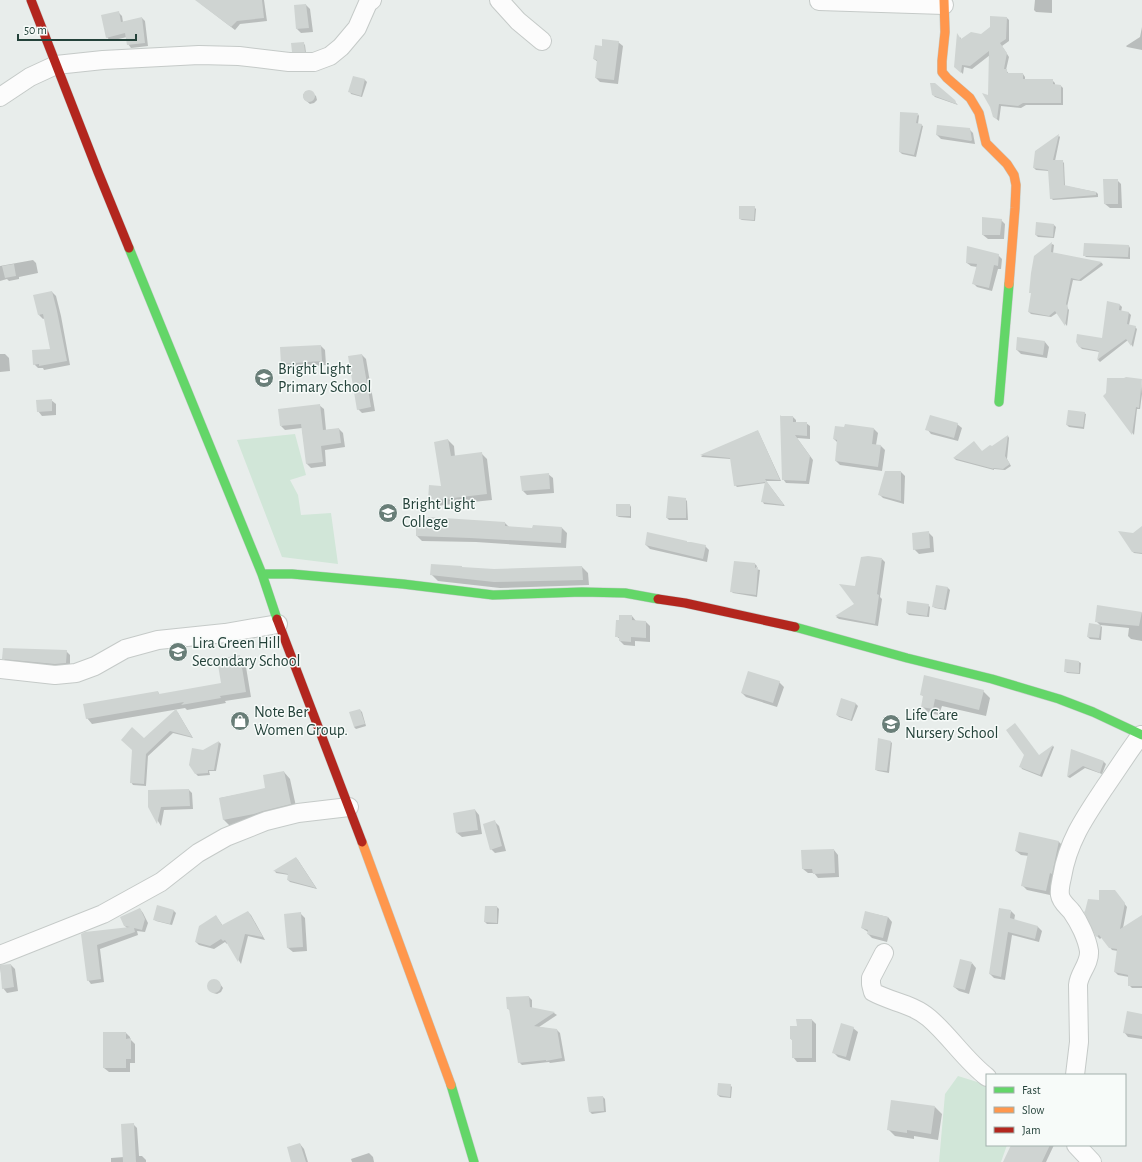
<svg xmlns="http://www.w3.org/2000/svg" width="1142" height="1162" viewBox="0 0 1142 1162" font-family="'Alegreya Sans',sans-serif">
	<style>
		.green { fill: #d1e6d8 }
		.shadow { fill: #0003 }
		.building { fill: #cfd4d2 }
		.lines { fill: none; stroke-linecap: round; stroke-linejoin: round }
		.street-casing { stroke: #c5cac8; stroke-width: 20 }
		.fast-casing { stroke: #c3cbc8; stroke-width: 10 }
		.slow-casing { stroke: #c3cbc8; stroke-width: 10 }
		.jam-casing { stroke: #c3cbc8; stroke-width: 10 }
		.street { stroke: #fcfcfc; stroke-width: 18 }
		.fast { stroke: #63d668; stroke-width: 9 }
		.slow { stroke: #ff974d; stroke-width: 9 }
		.jam { stroke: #b3261e; stroke-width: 9 }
		.labels { text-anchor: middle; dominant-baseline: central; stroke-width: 3; stroke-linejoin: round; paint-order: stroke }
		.poi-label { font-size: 16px; fill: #24423a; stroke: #f7fbf9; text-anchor: start }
	</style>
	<rect width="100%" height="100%" fill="#e8edeb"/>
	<path class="green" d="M 295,434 L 306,475 L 290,480 L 298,495 L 301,515 L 331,513 L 338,564 L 282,557 L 237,440 Z
		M 958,1076 L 987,1085 L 987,1145 L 1007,1145 L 1001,1162 L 939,1162 L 945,1094 Z"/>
	<path class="shadow" d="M 212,0 L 264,0 L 267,21 L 240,24 L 235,30 L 201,4 Z
		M 1035,0 L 1052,0 L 1052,13 L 1036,12 L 1034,10 Z
		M 306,5 L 310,9 L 313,32 L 301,33 L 297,29 Z
		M 118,12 L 122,16 L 123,22 L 142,18 L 145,21 L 148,46 L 131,48 L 128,44 L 127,37 L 110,41 L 107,37 Z
		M 1007,18 L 1009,20 L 1009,41 L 1002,46 L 1009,57 L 1006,70 L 1009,74 L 1023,74 L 1025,77 L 1025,80 L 1052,80 L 1055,83 L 1055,85 L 1061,86 L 1063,88 L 1063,105 L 1026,105 L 1021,108 L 1001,106 L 999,121 L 994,117 L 989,96 L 990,55 L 972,69 L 964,67 L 963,74 L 956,67 L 960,37 L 962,40 L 981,35 Z
		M 1142,27 L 1142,50 L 1127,47 L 1126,46 L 1140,37 Z
		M 618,42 L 623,46 L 618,84 L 600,82 L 596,78 L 598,62 L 594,59 L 602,47 Z
		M 303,43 L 305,45 L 306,53 L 295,53 L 293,51 Z
		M 354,77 L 365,80 L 367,82 L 362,97 L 351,94 L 350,92 Z
		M 306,91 L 310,91 L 316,96 L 317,100 L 314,103 L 310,104 L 304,99 L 303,95 Z
		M 933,95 L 954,101 L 958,105 L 935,97 Z
		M 918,114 L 919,116 L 918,124 L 921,125 L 923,126 L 916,157 L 902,154 L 900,152 Z
		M 969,129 L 973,133 L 975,144 L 941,139 L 937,135 Z
		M 1059,136 L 1060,137 L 1055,161 L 1062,161 L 1064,163 L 1065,186 L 1096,192 L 1098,194 L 1098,197 L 1053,200 L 1051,198 L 1049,171 L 1036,170 L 1034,168 L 1036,151 Z
		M 1104,180 L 1117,180 L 1121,184 L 1122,208 L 1110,208 L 1105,204 Z
		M 754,207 L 756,209 L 755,221 L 742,220 L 740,219 Z
		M 1001,220 L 1005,224 L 1004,239 L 988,239 L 983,235 Z
		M 1054,225 L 1056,227 L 1054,238 L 1038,237 L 1036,235 Z
		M 1052,244 L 1054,245 L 1053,253 L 1102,263 L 1103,265 L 1081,281 L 1073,280 L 1067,307 L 1069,310 L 1067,326 L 1057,313 L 1051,317 L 1031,314 L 1029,312 L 1032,294 L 1030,292 L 1035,256 Z
		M 1129,246 L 1130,248 L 1130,259 L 1086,257 L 1084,255 Z
		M 998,255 L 1002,259 L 1001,269 L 998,269 L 992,291 L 977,287 L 973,283 L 977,267 L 971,266 L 967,263 Z
		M 33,260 L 36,263 L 38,273 L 19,277 L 19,279 L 9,281 L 7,279 L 0,281 L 0,266 Z
		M 52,292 L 56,296 L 61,316 L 70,365 L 44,370 L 43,368 L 38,368 L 34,364 L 51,350 L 45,318 L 43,319 L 39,315 Z
		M 1108,302 L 1120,305 L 1122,307 L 1121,312 L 1129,313 L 1131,315 L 1129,325 L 1135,327 L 1137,329 L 1133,347 L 1128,340 L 1100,362 L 1098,360 L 1100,352 L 1082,349 L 1080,347 L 1103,339 Z
		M 1018,338 L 1045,342 L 1049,347 L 1047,358 L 1021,354 L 1017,350 Z
		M 321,346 L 325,350 L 326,365 L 286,368 L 282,363 Z
		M 0,354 L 5,354 L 9,358 L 10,371 L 0,372 Z
		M 362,355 L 366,359 L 375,411 L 362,413 L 358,409 Z
		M 1141,380 L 1142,394 L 1140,409 L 1137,409 L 1134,435 L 1104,396 Z
		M 51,400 L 56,404 L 56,415 L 42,416 L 38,411 Z
		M 319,405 L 324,409 L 326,430 L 339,429 L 343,433 L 345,447 L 325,450 L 326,466 L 311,468 L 307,464 L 302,428 L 285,430 L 281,426 Z
		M 1084,413 L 1086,414 L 1084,429 L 1069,427 L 1067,425 Z
		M 793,417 L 796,420 L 796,423 L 806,423 L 810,426 L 810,439 L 797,438 L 813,460 L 809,484 L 786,483 L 783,479 Z
		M 957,424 L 962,428 L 958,441 L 931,434 L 927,429 Z
		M 874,429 L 878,433 L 876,445 L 881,446 L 885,450 L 882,471 L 840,465 L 836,461 L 838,443 L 834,439 Z
		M 757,431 L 759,433 L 781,481 L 766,481 L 785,506 L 764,504 L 763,502 L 766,483 L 737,487 L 735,485 L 731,459 L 702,457 L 701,456 Z
		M 1008,436 L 1009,438 L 1007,459 L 1011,466 L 1005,470 L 994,469 L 994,470 L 956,460 L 954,458 L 974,443 L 982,452 L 993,447 Z
		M 448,440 L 454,446 L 455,457 L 481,453 L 487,459 L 492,500 L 435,506 L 429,501 L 442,487 Z
		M 901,472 L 905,476 L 904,504 L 883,498 L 879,494 Z
		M 548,474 L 553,478 L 554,493 L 527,495 L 523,491 Z
		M 685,499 L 687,501 L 688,520 L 669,520 L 667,518 Z
		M 630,505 L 631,507 L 631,518 L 619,517 L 617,516 Z
		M 505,523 L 509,527 L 533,529 L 562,528 L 567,533 L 566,548 L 476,542 L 422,541 L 417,536 Z
		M 1142,528 L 1142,554 L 1134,553 L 1132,551 L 1133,534 Z
		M 928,532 L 933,537 L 934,552 L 919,554 L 914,549 Z
		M 688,543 L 705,546 L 709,550 L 707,562 L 650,549 L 646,545 Z
		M 882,559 L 885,562 L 880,597 L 882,599 L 878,626 L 839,619 L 836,617 L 855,604 L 856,587 Z
		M 755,564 L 757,566 L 756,569 L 760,570 L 757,597 L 733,593 L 731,591 Z
		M 582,567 L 588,573 L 589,585 L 500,588 L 438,581 L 431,574 L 494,570 Z
		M 937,587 L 948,588 L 950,590 L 946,610 L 935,608 L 933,606 Z
		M 928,605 L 930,607 L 929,617 L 909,615 L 907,613 Z
		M 1098,606 L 1142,613 L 1142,641 L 1131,639 L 1128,636 L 1129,628 L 1100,625 L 1102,627 L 1101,640 L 1090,639 L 1088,637 L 1100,625 L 1096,621 Z
		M 632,616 L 636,621 L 646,622 L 650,626 L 650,642 L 635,641 L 635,646 L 624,645 L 620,641 L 620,639 L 616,636 Z
		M 66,651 L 70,655 L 70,667 L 8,663 L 3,658 Z
		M 239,656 L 245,661 L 251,697 L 225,701 L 226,703 L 187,710 L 185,708 L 92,724 L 87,718 L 158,692 L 160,695 L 222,684 Z
		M 1079,662 L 1081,663 L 1080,674 L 1067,673 L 1065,671 Z
		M 779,682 L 784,687 L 777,707 L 746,697 L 742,693 Z
		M 983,691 L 990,698 L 986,716 L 942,706 L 939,715 L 929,713 L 922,706 L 924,697 L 921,694 Z
		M 842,700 L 856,704 L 858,706 L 852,721 L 839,717 L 837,715 Z
		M 360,710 L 362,712 L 366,726 L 356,729 L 354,727 Z
		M 176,711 L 178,713 L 193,738 L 173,733 L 148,756 L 146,786 L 133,785 L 131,782 L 133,750 Z
		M 890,741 L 892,743 L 889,773 L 878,771 L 876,770 Z
		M 219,742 L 221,744 L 216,771 L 209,771 L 210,775 L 198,776 L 196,774 L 203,751 Z
		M 1053,746 L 1054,747 L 1042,777 L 1022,769 L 1021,767 L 1040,756 Z
		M 1072,750 L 1104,762 L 1106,764 L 1102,774 L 1085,768 L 1070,778 L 1068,777 Z
		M 284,772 L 290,779 L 297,811 L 231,827 L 224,820 L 220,798 L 267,789 Z
		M 189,790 L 192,793 L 193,809 L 164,810 L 161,826 L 149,807 Z
		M 475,810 L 479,815 L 482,834 L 462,837 L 457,833 Z
		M 495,822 L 499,826 L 506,851 L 495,853 L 491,849 Z
		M 1020,834 L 1059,842 L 1063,846 L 1054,877 L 1050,895 L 1027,890 L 1022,885 L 1029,856 L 1021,855 L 1016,851 Z
		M 834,850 L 838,855 L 839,877 L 818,878 L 814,873 L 808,873 L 803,869 Z
		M 296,858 L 298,860 L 317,889 L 290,882 L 288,880 L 289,875 L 276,873 L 275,871 Z
		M 1117,894 L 1127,907 L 1123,928 L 1142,916 L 1142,988 L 1132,988 L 1129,985 L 1129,977 L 1118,975 L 1115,972 L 1118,951 L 1112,950 L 1102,937 L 1100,939 L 1097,936 L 1100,901 Z
		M 158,906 L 174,911 L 176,913 L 172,925 L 156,921 L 154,919 Z
		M 486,907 L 497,907 L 499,909 L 498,924 L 487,924 L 485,922 Z
		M 140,909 L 143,913 L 148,923 L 145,932 L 137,931 L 138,935 L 100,949 L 104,982 L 91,984 L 88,980 L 82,935 L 128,929 L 125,926 Z
		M 1011,911 L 1015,915 L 1014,921 L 1038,927 L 1042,931 L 1039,942 L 1012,935 L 1005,980 L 994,978 L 990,974 Z
		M 248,912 L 251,915 L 265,940 L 248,936 L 241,964 L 228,943 L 227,944 L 225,942 L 214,949 L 199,945 L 196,942 L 216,916 L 223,926 Z
		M 866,912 L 888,917 L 892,922 L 887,942 L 872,938 L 868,934 L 868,932 L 862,928 Z
		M 300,913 L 305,918 L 307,951 L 293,952 L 288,948 L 286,915 Z
		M 972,963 L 976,968 L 969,994 L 959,991 L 954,987 Z
		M 11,965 L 15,969 L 18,991 L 7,993 L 3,988 L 0,966 Z
		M 213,980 L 218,981 L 223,988 L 221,992 L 217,994 L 213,993 L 208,987 L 210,982 Z
		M 529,997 L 532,1000 L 532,1008 L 554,1013 L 557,1015 L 539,1027 L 557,1030 L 560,1033 L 565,1061 L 550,1063 L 549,1062 L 522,1065 L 519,1062 L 511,1011 L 508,1009 Z
		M 1142,1015 L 1142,1039 L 1128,1037 L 1124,1032 Z
		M 812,1020 L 816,1024 L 816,1062 L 797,1062 L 793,1057 L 793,1041 L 791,1039 L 791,1027 L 798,1027 Z
		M 853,1028 L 858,1032 L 850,1061 L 838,1057 L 834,1053 Z
		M 104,1033 L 126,1033 L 130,1037 L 130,1039 L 135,1044 L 135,1063 L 130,1063 L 130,1072 L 109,1072 L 104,1068 Z
		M 730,1085 L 732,1087 L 731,1098 L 720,1097 L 718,1095 Z
		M 603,1097 L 605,1099 L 606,1112 L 592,1114 L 590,1112 Z
		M 935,1107 L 942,1114 L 938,1140 L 914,1136 L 914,1139 L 895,1136 L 888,1129 Z
		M 133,1124 L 137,1128 L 139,1156 L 142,1156 L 146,1160 L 146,1162 L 111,1162 L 111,1158 L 124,1157 Z
		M 300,1144 L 304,1149 L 308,1162 L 292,1162 Z
		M 1012,1145 L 1054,1145 L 1046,1162 L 1017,1162 Z
		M 369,1153 L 373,1157 L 374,1162 L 352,1162 L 351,1159 Z"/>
	<path class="building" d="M 195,0 L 262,0 L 264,18 L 237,21 L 231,27 Z
		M 306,4 L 309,28 L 296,29 L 294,5 Z
		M 119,11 L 121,22 L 142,17 L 145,43 L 127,45 L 125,33 L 106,38 L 101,15 Z
		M 990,16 L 1007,17 L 1006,39 L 1000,43 L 1007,53 L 1004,69 L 1007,69 L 1007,73 L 1023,73 L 1023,79 L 1053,79 L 1053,84 L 1061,85 L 1061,103 L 1023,103 L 1018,106 L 999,104 L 997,119 L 993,117 L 990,107 L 982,93 L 988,95 L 989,51 L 970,66 L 962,65 L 961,73 L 954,67 L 957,33 L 961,39 L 971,32 L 981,34 L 990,27 Z
		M 602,39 L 619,41 L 614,80 L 595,78 L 597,60 L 593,59 L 595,45 L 602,46 Z
		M 304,42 L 305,52 L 292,52 L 291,43 Z
		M 353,76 L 365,79 L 361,96 L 348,92 Z
		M 930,83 L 935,83 L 955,100 L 956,102 L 956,104 L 932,95 Z
		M303 96a6 6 0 1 1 12 0a6 6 0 1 1-12 0Z
		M 900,112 L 918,113 L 916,123 L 922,124 L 914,155 L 899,152 Z
		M 937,125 L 970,128 L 972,140 L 971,141 L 936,135 Z
		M 1059,134 L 1053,160 L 1063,160 L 1064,185 L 1096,192 L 1096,195 L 1050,199 L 1048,170 L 1033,168 L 1035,151 Z
		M 1103,179 L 1118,179 L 1118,204 L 1104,204 Z
		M 739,206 L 755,206 L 754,220 L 739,219 Z
		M 982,217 L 1002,219 L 1000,235 L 982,235 Z
		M 1036,222 L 1054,224 L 1053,237 L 1035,235 Z
		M 1052,242 L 1051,252 L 1102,262 L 1079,280 L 1071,278 L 1066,304 L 1068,307 L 1065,326 L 1055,311 L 1049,316 L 1028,312 L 1031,293 L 1029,293 L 1031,273 L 1034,256 Z
		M 1084,243 L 1129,245 L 1128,257 L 1083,256 Z
		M 967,246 L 999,254 L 998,266 L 994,265 L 989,288 L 972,284 L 977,264 L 966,263 Z
		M 14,264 L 16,276 L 5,278 L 2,266 Z
		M 52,291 L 57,311 L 67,361 L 39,366 L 39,364 L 33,365 L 32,350 L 50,349 L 43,314 L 38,315 L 33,295 Z
		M 1107,301 L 1120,304 L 1119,310 L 1129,312 L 1127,324 L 1136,326 L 1131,346 L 1126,339 L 1097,360 L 1099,351 L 1079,347 L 1076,342 L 1077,334 L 1102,338 Z
		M 1017,337 L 1045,341 L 1043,355 L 1016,350 Z
		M 321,345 L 322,361 L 281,364 L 280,347 Z
		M 362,354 L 371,407 L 357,410 L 348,356 Z
		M 1126,377 L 1142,379 L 1139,408 L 1136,407 L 1132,435 L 1103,396 L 1106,393 L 1107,378 L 1124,378 Z
		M 52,399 L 52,411 L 37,412 L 36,400 Z
		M 320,404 L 323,430 L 339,428 L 341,443 L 321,446 L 323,462 L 306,464 L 301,424 L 280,426 L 278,409 Z
		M 1068,410 L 1085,412 L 1083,427 L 1066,425 Z
		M 780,415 L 781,416 L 793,416 L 793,422 L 807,422 L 807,436 L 795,435 L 810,456 L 806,481 L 782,480 Z
		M 930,415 L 958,423 L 954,438 L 925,430 Z
		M 845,424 L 874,428 L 872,444 L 881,445 L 878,467 L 835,461 L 837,440 L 833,439 L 835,426 L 844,427 Z
		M 758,430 L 780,480 L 765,479 L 784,505 L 761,502 L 765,482 L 734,486 L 730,458 L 700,455 Z
		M 1008,435 L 1005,456 L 1010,464 L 1003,469 L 993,468 L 994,469 L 953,458 L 974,441 L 982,451 L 990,445 L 992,446 Z
		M 448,439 L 451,456 L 482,452 L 487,494 L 428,501 L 429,485 L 441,486 L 434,442 Z
		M 885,471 L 901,471 L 901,501 L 878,495 Z
		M 549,473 L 550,489 L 522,491 L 520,476 Z
		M 668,496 L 686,498 L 686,518 L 666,518 Z
		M 616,504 L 630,504 L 630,516 L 616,516 Z
		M 428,517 L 505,522 L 505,526 L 532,528 L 533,525 L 562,527 L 561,543 L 470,538 L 416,536 L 416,523 L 428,523 Z
		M 1142,526 L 1142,553 L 1132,552 L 1118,531 L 1133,533 Z
		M 929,531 L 930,548 L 913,550 L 912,533 Z
		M 647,532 L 687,541 L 687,542 L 691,542 L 706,545 L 703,559 L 645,545 Z
		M 868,556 L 882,558 L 877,594 L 879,595 L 875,624 L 835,616 L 854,604 L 839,584 L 855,586 L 861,557 Z
		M 734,561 L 755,563 L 755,568 L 758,567 L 756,595 L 730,592 Z
		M 431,564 L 462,566 L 462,567 L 494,569 L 582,566 L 583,580 L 494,582 L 430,575 Z
		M 936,585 L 948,587 L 944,609 L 932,607 Z
		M 907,601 L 929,604 L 927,616 L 906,613 Z
		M 1097,605 L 1142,612 L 1139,626 L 1095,622 Z
		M 619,615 L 632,615 L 632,620 L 646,621 L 646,638 L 631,637 L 631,642 L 619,641 L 619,637 L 615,637 L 616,620 L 619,620 Z
		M 1089,623 L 1101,625 L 1099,638 L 1087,637 Z
		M 3,648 L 67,650 L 66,663 L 55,664 L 2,659 Z
		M 240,655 L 246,692 L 220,696 L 221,698 L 181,705 L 184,702 L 86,719 L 83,704 L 158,691 L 159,694 L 221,683 L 217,659 Z
		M 1065,659 L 1079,661 L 1079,673 L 1064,672 Z
		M 748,671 L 780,681 L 773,703 L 741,693 Z
		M 924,675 L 984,690 L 979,710 L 935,699 L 933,709 L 921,707 L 923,696 L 920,695 Z
		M 841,698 L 856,703 L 851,720 L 836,715 Z
		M 176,709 L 192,737 L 170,731 L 146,754 L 144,784 L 130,783 L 132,750 L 121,740 L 132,727 L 144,738 Z
		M 360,709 L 365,724 L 354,727 L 349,712 Z
		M 1015,723 L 1039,755 L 1053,745 L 1040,775 L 1019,767 L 1024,755 L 1006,730 Z
		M 878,738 L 891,741 L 887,771 L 875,770 Z
		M 219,741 L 214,770 L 208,770 L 208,773 L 195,774 L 189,765 L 192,748 L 203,750 Z
		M 1071,749 L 1104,761 L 1100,773 L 1083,766 L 1067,777 Z
		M 284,771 L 291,804 L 263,811 L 254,814 L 223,820 L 219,798 L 265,788 L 263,775 Z
		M 189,789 L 190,806 L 161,807 L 157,824 L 148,807 L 148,790 Z
		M 475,809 L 478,830 L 456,833 L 453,813 Z
		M 495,820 L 502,846 L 490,850 L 483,824 Z
		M 1019,832 L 1059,841 L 1052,874 L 1050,873 L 1046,891 L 1021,886 L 1028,853 L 1015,851 Z
		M 834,849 L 835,873 L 813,874 L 812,869 L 802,869 L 801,850 Z
		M 296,857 L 316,888 L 287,880 L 288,874 L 273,871 Z
		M 1099,890 L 1115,890 L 1125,903 L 1120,929 L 1142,915 L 1142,986 L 1128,986 L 1128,975 L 1114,972 L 1117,949 L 1109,948 L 1099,935 L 1096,937 L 1084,912 L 1085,911 L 1088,899 L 1099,900 Z
		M 157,905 L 174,910 L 170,924 L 153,920 Z
		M 485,906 L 497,906 L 497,923 L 484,922 Z
		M 140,908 L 145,919 L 142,930 L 134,928 L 135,932 L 97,945 L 101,979 L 87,981 L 81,934 L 85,932 L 130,927 L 124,926 L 120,917 Z
		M 999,908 L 1011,910 L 1010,918 L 1038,926 L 1035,939 L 1008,932 L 1001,977 L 989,974 Z
		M 248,911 L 263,937 L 245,934 L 238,962 L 225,940 L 223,941 L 221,939 L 210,946 L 195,942 L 199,926 L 216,915 L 222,925 Z
		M 865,911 L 888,917 L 883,938 L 867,934 L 868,930 L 861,928 Z
		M 301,912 L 303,947 L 287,948 L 284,914 Z
		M 960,959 L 972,962 L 965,990 L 953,987 Z
		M 11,964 L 14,987 L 2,989 L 0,965 Z
		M207 986a7 7 0 1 1 14 0a7 7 0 1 1-14 0Z
		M 529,996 L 530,1007 L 555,1012 L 534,1026 L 557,1029 L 562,1058 L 546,1061 L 546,1060 L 518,1063 L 509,1009 L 507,1009 L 506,997 Z
		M 1127,1011 L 1142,1014 L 1142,1036 L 1123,1033 Z
		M 796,1019 L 812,1019 L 812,1058 L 792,1058 L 792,1039 L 790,1039 L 790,1026 L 797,1026 Z
		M 841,1023 L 854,1027 L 846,1057 L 832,1053 Z
		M 103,1032 L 126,1032 L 126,1039 L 131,1038 L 131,1059 L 126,1059 L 126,1068 L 103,1068 Z
		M 718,1083 L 731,1084 L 730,1097 L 717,1095 Z
		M 603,1096 L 604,1111 L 589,1112 L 587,1097 Z
		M 891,1100 L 935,1106 L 931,1134 L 907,1130 L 907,1133 L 887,1130 Z
		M 134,1123 L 136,1162 L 123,1162 L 121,1124 Z
		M 300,1143 L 306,1162 L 291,1162 L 287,1147 Z
		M 1011,1145 L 1050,1145 L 1042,1162 L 1003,1162 Z"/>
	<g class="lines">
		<defs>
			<path id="street" d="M 499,0 L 518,21 L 542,41
				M 819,1 L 944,5
				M 0,97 L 30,77 L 56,65 L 103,60 L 199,55 L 239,56 L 289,62 L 314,62 L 330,56 L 341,47 L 357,28 L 368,3 L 372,0
				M 0,669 L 55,675 L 76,673 L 95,666 L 125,649 L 158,640 L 225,633 L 278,624
				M 884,953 L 871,978 L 871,984 L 873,992 C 891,1002 913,1004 929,1018 C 950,1036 965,1060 987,1077
				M 0,955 L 103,914 L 161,882 L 198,853 L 226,837 L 266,821 L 298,813 L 349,807
				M 1075,1075 L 1079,1042 L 1078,985 C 1079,973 1090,964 1089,951 C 1087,938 1079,922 1072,912 C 1068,907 1061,902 1060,895 C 1059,889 1061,882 1062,877 C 1068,841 1085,817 1105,787 C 1117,770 1128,752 1141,735
				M 1076,1145 L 1092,1162"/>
			<path id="fast" d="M 129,248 L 262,574 L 277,619
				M 999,402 L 1009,284
				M 262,574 L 292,574 L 403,584 L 493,595 L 582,592 L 625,593 L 658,599
				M 795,627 L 907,658 L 992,679 L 1059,699 L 1093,712 L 1142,735
				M 451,1085 L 474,1162"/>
			<path id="slow" d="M 944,0 L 945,32 L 942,61 L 942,72 L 947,78 L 970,98 L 979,113 L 986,143 L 1007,164 L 1014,175 L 1016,185 L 1015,208 L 1009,284
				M 362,842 L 451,1085"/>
			<path id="jam" d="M 31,0 L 98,172 L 129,248
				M 658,599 L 685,603 L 795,627
				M 277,619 L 362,842"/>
		</defs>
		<use href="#street" class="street-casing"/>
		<use href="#fast" class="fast-casing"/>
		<use href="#slow" class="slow-casing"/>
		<use href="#jam" class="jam-casing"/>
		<use href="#street" class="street"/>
		<use href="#fast" class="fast"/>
		<use href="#slow" class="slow"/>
		<use href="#jam" class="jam"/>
	</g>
	<defs>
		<symbol id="school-disc" viewBox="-11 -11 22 22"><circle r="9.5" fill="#697e78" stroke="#f7fbf9"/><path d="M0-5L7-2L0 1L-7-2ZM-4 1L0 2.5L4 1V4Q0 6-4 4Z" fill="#fff"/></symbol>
		<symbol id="shop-disc" viewBox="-11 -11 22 22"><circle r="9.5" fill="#697e78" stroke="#f7fbf9"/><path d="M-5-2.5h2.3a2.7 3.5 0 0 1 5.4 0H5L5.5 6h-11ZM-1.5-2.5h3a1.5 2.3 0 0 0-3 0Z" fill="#fff"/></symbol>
	</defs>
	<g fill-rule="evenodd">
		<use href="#school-disc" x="253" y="367" width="22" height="22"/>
		<use href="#school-disc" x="377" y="502" width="22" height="22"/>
		<use href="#school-disc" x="167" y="641" width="22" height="22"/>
		<use href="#shop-disc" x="229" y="710" width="22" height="22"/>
		<use href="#school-disc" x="880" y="713" width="22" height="22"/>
	</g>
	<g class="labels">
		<g class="poi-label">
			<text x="278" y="369">Bright Light<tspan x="278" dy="18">Primary School</tspan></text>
			<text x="402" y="504">Bright Light<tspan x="402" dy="18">College</tspan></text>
			<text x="192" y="643">Lira Green Hill<tspan x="192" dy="18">Secondary School</tspan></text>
			<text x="254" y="712">Note Ber<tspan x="254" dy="18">Women Group.</tspan></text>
			<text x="905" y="715">Life Care<tspan x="905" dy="18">Nursery School</tspan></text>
		</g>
	</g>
	<rect x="986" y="1074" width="140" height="72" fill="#f7fbf9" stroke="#a3b1ad"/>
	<rect x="994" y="1087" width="20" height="6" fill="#63d668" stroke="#a3b1ad"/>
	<text x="1022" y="1094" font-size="12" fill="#24423a">Fast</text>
	<rect x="994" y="1107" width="20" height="6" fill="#ff974d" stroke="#a3b1ad"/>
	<text x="1022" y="1114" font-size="12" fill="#24423a">Slow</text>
	<rect x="994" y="1127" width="20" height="6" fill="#b3261e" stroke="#a3b1ad"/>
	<text x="1022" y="1134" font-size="12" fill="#24423a">Jam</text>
	<path d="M18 34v6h118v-6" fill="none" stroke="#24423a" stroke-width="2"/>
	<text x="24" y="34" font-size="12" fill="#24423a" stroke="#f7fbf9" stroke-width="3" paint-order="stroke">50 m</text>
</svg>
